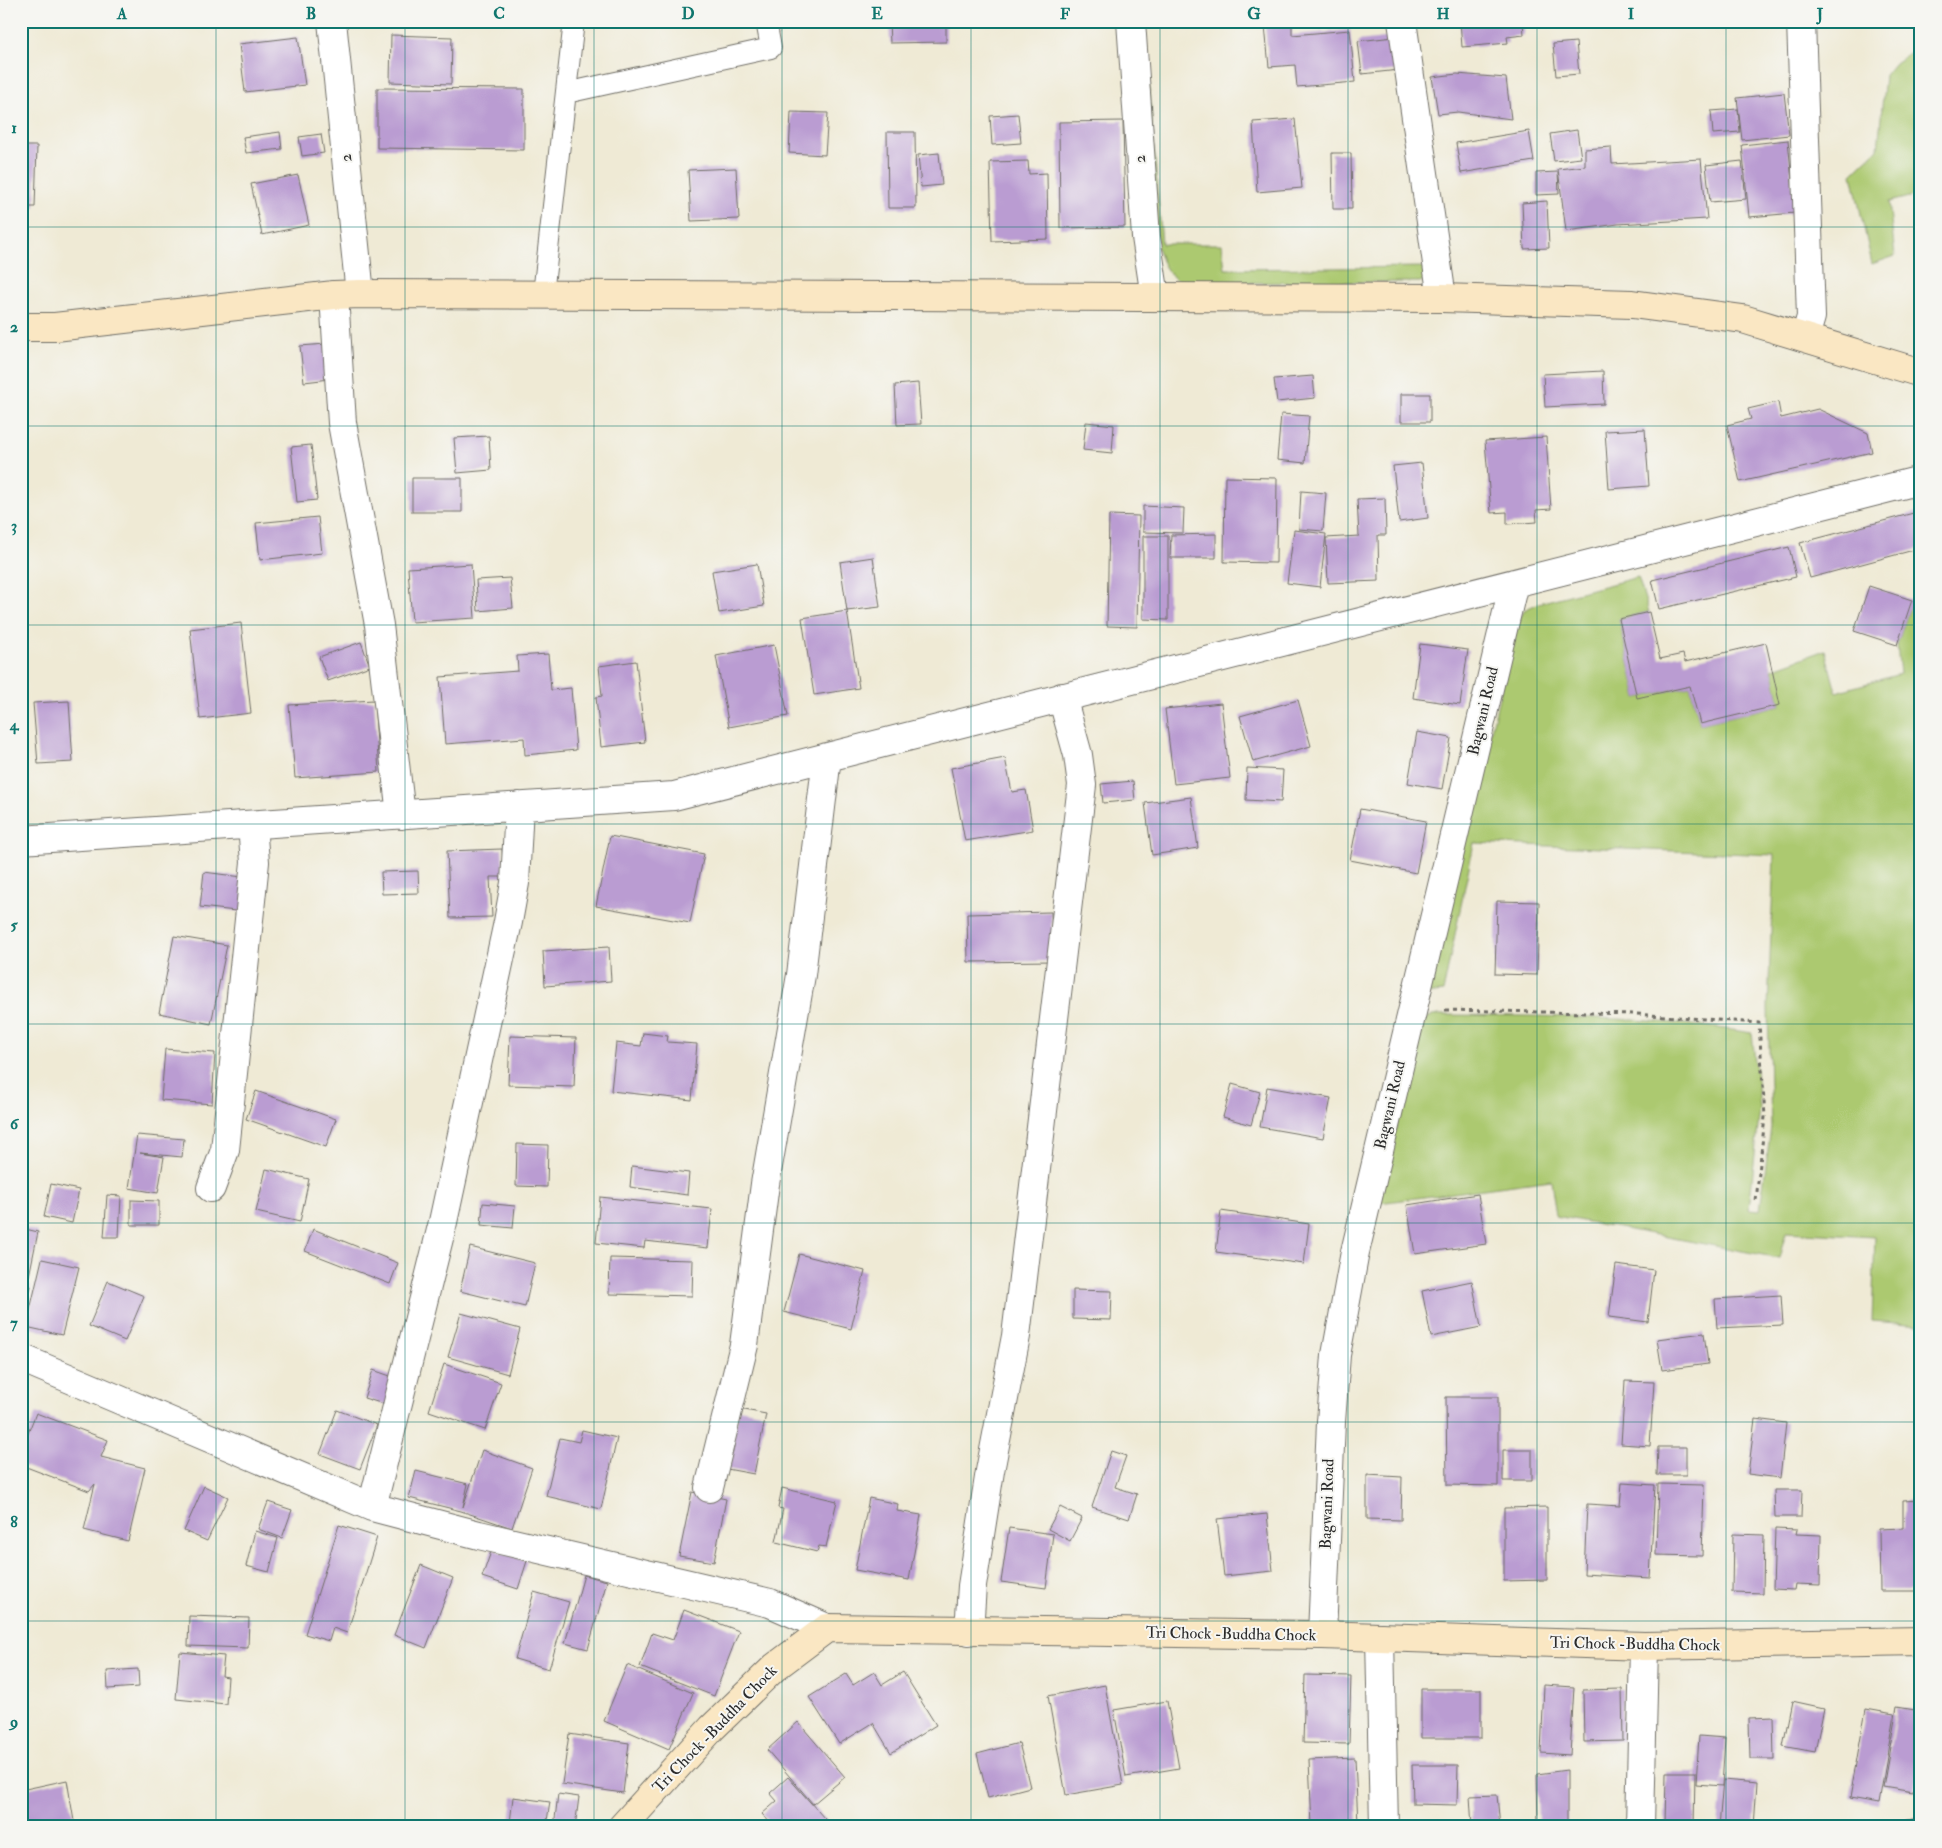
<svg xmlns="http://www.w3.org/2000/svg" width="1942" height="1848" viewBox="0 0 1942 1848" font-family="'IM FELL Double Pica',serif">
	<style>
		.green { fill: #acc96f; stroke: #6c7a4d }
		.building { fill: #ba9cd2 }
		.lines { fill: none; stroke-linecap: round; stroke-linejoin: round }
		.lane-casing { stroke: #706e66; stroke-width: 22 }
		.street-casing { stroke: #706e66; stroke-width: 30 }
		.secondary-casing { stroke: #706e66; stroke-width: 30 }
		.path { stroke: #706e66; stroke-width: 3; stroke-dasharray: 4 4; stroke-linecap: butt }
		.lane { stroke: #fff; stroke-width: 20 }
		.street { stroke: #fff; stroke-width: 28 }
		.secondary { stroke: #fae7c3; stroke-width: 28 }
		.grid { fill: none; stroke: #0f766e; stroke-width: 1; stroke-opacity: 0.55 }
		.labels { text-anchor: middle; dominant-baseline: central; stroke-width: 4; stroke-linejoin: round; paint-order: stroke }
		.street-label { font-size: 16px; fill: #2b2b2b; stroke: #f6f6f2 }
		.neatline { fill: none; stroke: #0f766e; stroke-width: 2 }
		.grid-label { font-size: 16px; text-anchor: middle; font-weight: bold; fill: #0f766e }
	</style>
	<rect width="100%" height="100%" fill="#f6f6f2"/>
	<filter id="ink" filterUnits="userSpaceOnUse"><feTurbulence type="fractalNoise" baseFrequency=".02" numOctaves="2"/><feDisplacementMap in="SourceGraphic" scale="10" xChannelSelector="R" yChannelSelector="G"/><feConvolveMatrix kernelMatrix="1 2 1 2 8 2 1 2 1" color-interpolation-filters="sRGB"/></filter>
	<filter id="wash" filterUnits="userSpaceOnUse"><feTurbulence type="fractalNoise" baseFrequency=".0096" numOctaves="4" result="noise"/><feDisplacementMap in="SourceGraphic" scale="20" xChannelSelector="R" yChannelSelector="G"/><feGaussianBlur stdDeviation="1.12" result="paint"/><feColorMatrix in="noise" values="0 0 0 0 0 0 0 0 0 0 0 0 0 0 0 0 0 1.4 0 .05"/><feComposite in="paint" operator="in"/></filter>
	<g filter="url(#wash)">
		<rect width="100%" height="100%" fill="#efead5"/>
		<path class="green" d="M 1144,21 L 1162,244 L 1222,244 L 1225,269 L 1427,267 L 1428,278 L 1420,282 L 1181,283 C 1166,273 1162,263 1157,246 Z
			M 1921,45 L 1921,194 L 1889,202 L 1895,256 L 1872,264 L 1852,174 L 1878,149 L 1885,75 L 1895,63 Z
			M 1638,577 L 1649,612 L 1619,619 L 1637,698 L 1690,686 L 1700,724 L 1780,705 L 1772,669 L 1825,650 L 1836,692 L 1900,674 L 1897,645 L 1912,600 L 1921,601 L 1921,1325 L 1872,1321 L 1875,1237 L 1786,1232 L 1779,1258 L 1556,1216 L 1551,1180 L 1379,1203 L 1420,1022 L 1427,1017 L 1439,1015 C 1544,1016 1649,1016 1752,1033 L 1760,1108 L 1749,1209 L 1760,1210 L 1771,1127 L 1768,1008 L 1774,855 L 1474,843 L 1443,992 L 1426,994 L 1517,625 L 1524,610 L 1539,603 Z"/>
		<g id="blocks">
			<path class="building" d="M 889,21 L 946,21 L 946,42 L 890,43 Z
				M 1460,21 L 1523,21 L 1524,35 L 1507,37 L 1508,43 L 1462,47 Z
				M 1292,24 L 1292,35 L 1350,30 L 1355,82 L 1297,87 L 1295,65 L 1269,67 L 1265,26 Z
				M 391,35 L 452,37 L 451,84 L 390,82 Z
				M 298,37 L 305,85 L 245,92 L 239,44 Z
				M 1394,37 L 1399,70 L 1362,74 L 1358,41 Z
				M 1576,42 L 1579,74 L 1556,76 L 1553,44 Z
				M 1457,74 L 1506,78 L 1511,119 L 1458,112 L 1438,114 L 1432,77 Z
				M 377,88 L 524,89 L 524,150 L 377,148 Z
				M 1784,93 L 1789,135 L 1742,140 L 1737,98 Z
				M 1738,109 L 1740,132 L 1713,134 L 1711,111 Z
				M 791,112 L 828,113 L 825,155 L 789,153 Z
				M 1018,114 L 1021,143 L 992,145 L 990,116 Z
				M 1295,119 L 1302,188 L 1257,192 L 1253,122 Z
				M 1123,121 L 1125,227 L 1060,228 L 1059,122 Z
				M 1577,130 L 1581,158 L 1554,161 L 1550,134 Z
				M 1529,131 L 1534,161 L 1461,173 L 1456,143 Z
				M 280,132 L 282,149 L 246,153 L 243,137 Z
				M 887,132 L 915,132 L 916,208 L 888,208 Z
				M 321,134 L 324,153 L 302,156 L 299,137 Z
				M 1788,140 L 1795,213 L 1749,217 L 1742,145 Z
				M 21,146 L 37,146 L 35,207 L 21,207 Z
				M 1611,147 L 1612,164 L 1701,159 L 1707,219 L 1618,224 L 1566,231 L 1558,169 L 1585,166 L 1585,149 Z
				M 939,153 L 942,185 L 921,187 L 918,155 Z
				M 1332,153 L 1351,153 L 1352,209 L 1333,209 Z
				M 1028,161 L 1029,174 L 1047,173 L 1048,239 L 992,241 L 990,162 Z
				M 1742,161 L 1746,199 L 1710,202 L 1706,165 Z
				M 736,168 L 739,219 L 691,221 L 688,170 Z
				M 1558,172 L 1559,194 L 1536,195 L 1536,173 Z
				M 298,175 L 309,225 L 262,235 L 251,184 Z
				M 1547,201 L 1549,248 L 1524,249 L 1522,203 Z
				M 326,344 L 330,379 L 304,382 L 300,346 Z
				M 1603,371 L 1604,404 L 1545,407 L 1543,374 Z
				M 1313,376 L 1315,398 L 1277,402 L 1274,379 Z
				M 918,383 L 921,424 L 897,425 L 895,385 Z
				M 1401,394 L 1430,394 L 1430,422 L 1401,422 Z
				M 1778,402 L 1781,418 L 1818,409 L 1868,433 L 1872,452 L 1740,482 L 1727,425 L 1751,419 L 1748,409 Z
				M 1281,414 L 1309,416 L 1305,463 L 1277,460 Z
				M 1086,422 L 1114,425 L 1112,453 L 1083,450 Z
				M 1645,429 L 1649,486 L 1609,489 L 1605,431 Z
				M 489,436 L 491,470 L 457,473 L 454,438 Z
				M 1546,437 L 1551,509 L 1536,510 L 1537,522 L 1507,524 L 1507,512 L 1491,513 L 1485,441 Z
				M 311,445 L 317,500 L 297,502 L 291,447 Z
				M 1422,463 L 1428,518 L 1399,522 L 1393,466 Z
				M 1225,477 L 1277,478 L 1276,563 L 1224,562 Z
				M 412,478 L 462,478 L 462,512 L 412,512 Z
				M 1301,491 L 1326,493 L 1323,531 L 1299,529 Z
				M 1385,498 L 1386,535 L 1378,535 L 1379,581 L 1328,583 L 1326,538 L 1359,536 L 1357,499 Z
				M 21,506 L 25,517 L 21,518 Z
				M 1143,506 L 1184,508 L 1183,533 L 1143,532 Z
				M 1921,511 L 1921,548 L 1810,578 L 1800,543 Z
				M 1109,515 L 1139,516 L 1137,627 L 1107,626 Z
				M 318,517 L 322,553 L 260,560 L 256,523 Z
				M 1294,530 L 1326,534 L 1320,587 L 1287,583 Z
				M 1216,534 L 1216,558 L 1170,558 L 1171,535 Z
				M 1143,536 L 1168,536 L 1168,620 L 1143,619 Z
				M 1789,547 L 1796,577 L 1659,609 L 1652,580 Z
				M 873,557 L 880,607 L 847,611 L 840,562 Z
				M 471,564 L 475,618 L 412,622 L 408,568 Z
				M 757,564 L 764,606 L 719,613 L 712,571 Z
				M 510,578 L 513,608 L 478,611 L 476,580 Z
				M 1869,586 L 1912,600 L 1897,645 L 1854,631 Z
				M 847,611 L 859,688 L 814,695 L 802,618 Z
				M 1649,612 L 1660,659 L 1683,654 L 1685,662 L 1766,643 L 1780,705 L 1700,724 L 1690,686 L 1637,698 L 1619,619 Z
				M 241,623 L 251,713 L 200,719 L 190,629 Z
				M 361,642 L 370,666 L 328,681 L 319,657 Z
				M 1420,644 L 1468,650 L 1460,705 L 1413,698 Z
				M 774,645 L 788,716 L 729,727 L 716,656 Z
				M 548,654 L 551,690 L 571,688 L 576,750 L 525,755 L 524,738 L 445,744 L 440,677 L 518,671 L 517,656 Z
				M 636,661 L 645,742 L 601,747 L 596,697 L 602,696 L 599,666 Z
				M 374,700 L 379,772 L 295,778 L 289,705 Z
				M 1298,700 L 1311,746 L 1253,762 L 1240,716 Z
				M 69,701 L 73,762 L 38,764 L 33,703 Z
				M 1221,703 L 1230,778 L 1174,784 L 1165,709 Z
				M 1417,732 L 1451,738 L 1442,789 L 1408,783 Z
				M 21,756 L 26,791 L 21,791 Z
				M 1005,758 L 1012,792 L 1026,790 L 1033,830 L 965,841 L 951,768 Z
				M 1247,768 L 1283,770 L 1281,802 L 1246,800 Z
				M 1133,781 L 1135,800 L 1103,803 L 1101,784 Z
				M 1191,797 L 1198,848 L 1152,855 L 1145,803 Z
				M 1360,809 L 1426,821 L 1416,873 L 1350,860 Z
				M 610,836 L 704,854 L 690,923 L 596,906 Z
				M 502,849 L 504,877 L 490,877 L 492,917 L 450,918 L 447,851 Z
				M 418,871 L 419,893 L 382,894 L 381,872 Z
				M 204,872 L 250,878 L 245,912 L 200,907 Z
				M 1497,901 L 1539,902 L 1537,975 L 1495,974 Z
				M 1051,912 L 1053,961 L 968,962 L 967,914 Z
				M 174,936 L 227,945 L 211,1024 L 159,1013 Z
				M 609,947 L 611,981 L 545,986 L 543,951 Z
				M 643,1033 L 668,1036 L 667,1042 L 697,1044 L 692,1100 L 611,1091 L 616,1043 L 641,1046 Z
				M 510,1036 L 576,1038 L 574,1087 L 508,1085 Z
				M 165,1049 L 215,1053 L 212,1104 L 161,1100 Z
				M 1232,1084 L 1260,1092 L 1251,1125 L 1223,1117 Z
				M 1267,1087 L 1331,1098 L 1323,1138 L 1260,1127 Z
				M 256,1091 L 336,1119 L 326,1147 L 246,1119 Z
				M 137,1135 L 184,1139 L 182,1157 L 140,1153 L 164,1157 L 158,1193 L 129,1188 Z
				M 517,1144 L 548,1145 L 547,1187 L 516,1186 Z
				M 632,1166 L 689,1173 L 687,1195 L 630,1187 Z
				M 266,1169 L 309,1179 L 300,1222 L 256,1212 Z
				M 51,1184 L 79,1190 L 72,1223 L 44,1217 Z
				M 1478,1194 L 1486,1244 L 1415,1254 L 1407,1205 Z
				M 107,1195 L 121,1196 L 119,1237 L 104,1237 Z
				M 600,1197 L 712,1209 L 708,1248 L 645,1241 L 644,1248 L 596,1243 Z
				M 131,1200 L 159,1201 L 159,1225 L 131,1225 Z
				M 483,1203 L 515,1206 L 513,1228 L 481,1225 Z
				M 1221,1211 L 1309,1224 L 1304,1264 L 1216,1252 Z
				M 21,1228 L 38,1232 L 28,1281 L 21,1279 Z
				M 313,1229 L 398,1263 L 390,1284 L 305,1251 Z
				M 470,1247 L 535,1263 L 525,1307 L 460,1291 Z
				M 799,1254 L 865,1271 L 851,1329 L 784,1312 Z
				M 610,1258 L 693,1260 L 692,1296 L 609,1294 Z
				M 42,1259 L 79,1267 L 62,1335 L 26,1327 Z
				M 1616,1265 L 1654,1270 L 1648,1322 L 1609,1317 Z
				M 108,1281 L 144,1296 L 125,1341 L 89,1326 Z
				M 1472,1281 L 1481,1327 L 1431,1337 L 1422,1291 Z
				M 21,1284 L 31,1286 L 25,1312 L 21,1311 Z
				M 1073,1290 L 1112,1291 L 1111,1320 L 1073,1319 Z
				M 1781,1295 L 1783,1325 L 1717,1328 L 1715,1299 Z
				M 461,1313 L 520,1329 L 508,1374 L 448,1357 Z
				M 1704,1333 L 1708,1364 L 1662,1370 L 1657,1339 Z
				M 444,1364 L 501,1383 L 485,1430 L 429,1411 Z
				M 373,1370 L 396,1378 L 387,1405 L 364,1398 Z
				M 1625,1381 L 1654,1382 L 1650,1446 L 1621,1444 Z
				M 1446,1397 L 1498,1397 L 1498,1486 L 1447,1485 Z
				M 739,1409 L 766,1414 L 754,1474 L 727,1469 Z
				M 337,1410 L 377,1425 L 360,1469 L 320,1454 Z
				M 36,1413 L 108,1440 L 101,1457 L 145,1468 L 128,1541 L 84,1530 L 95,1484 L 89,1491 L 21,1465 L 21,1451 Z
				M 1755,1419 L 1786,1423 L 1780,1478 L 1748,1474 Z
				M 582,1430 L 617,1438 L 601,1509 L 546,1496 L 560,1438 L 579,1442 Z
				M 1658,1447 L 1686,1447 L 1686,1475 L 1657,1475 Z
				M 482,1450 L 532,1468 L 512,1528 L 461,1511 L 409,1498 L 416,1471 L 468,1484 L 463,1507 Z
				M 1503,1450 L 1532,1450 L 1532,1481 L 1503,1481 Z
				M 1111,1451 L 1126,1456 L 1115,1487 L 1137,1494 L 1129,1519 L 1092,1507 Z
				M 1367,1475 L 1402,1477 L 1401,1520 L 1367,1519 Z
				M 1622,1483 L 1655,1485 L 1650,1578 L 1584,1574 L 1587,1504 L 1620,1506 Z
				M 1658,1484 L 1704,1485 L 1702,1556 L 1656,1555 Z
				M 204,1486 L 228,1497 L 207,1541 L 184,1531 Z
				M 782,1488 L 837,1501 L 826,1547 L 819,1546 L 817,1552 L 776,1542 L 783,1509 L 778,1508 Z
				M 1774,1490 L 1802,1490 L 1801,1517 L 1775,1517 Z
				M 692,1492 L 726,1499 L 714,1562 L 679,1556 Z
				M 869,1498 L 898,1504 L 897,1511 L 921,1515 L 909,1580 L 855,1570 Z
				M 1921,1500 L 1921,1591 L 1880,1591 L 1879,1529 L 1903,1528 L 1903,1501 Z
				M 268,1502 L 292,1510 L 282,1538 L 258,1529 Z
				M 1060,1507 L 1082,1518 L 1070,1541 L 1048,1529 Z
				M 1547,1507 L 1547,1580 L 1504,1581 L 1504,1508 Z
				M 1267,1514 L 1273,1571 L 1224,1576 L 1217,1519 Z
				M 339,1525 L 377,1537 L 347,1633 L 333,1628 L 329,1641 L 305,1634 Z
				M 1009,1528 L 1053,1534 L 1046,1588 L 1001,1582 Z
				M 1775,1529 L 1797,1530 L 1796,1534 L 1821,1535 L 1820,1585 L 1795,1584 L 1794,1590 L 1773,1589 Z
				M 255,1531 L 278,1538 L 269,1572 L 246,1566 Z
				M 1733,1534 L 1764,1535 L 1763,1593 L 1732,1592 Z
				M 492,1549 L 527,1561 L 518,1589 L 482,1577 Z
				M 421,1565 L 453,1578 L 426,1648 L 394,1635 Z
				M 584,1575 L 607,1581 L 588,1649 L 565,1643 Z
				M 534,1592 L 569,1602 L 549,1669 L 515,1659 Z
				M 684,1610 L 739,1631 L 714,1696 L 640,1667 L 652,1633 L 673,1640 Z
				M 189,1616 L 249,1618 L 248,1648 L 188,1646 Z
				M 180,1652 L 224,1656 L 222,1676 L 228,1677 L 226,1704 L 176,1699 Z
				M 627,1665 L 693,1693 L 669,1749 L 604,1721 Z
				M 138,1669 L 139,1687 L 108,1689 L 107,1671 Z
				M 874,1672 L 882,1685 L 903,1672 L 936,1725 L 891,1753 L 873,1723 L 839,1744 L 809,1697 L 846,1674 L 853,1685 Z
				M 1305,1675 L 1351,1676 L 1349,1744 L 1303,1743 Z
				M 1105,1685 L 1123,1785 L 1066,1795 L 1048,1696 Z
				M 1544,1685 L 1574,1687 L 1570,1755 L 1541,1753 Z
				M 1421,1689 L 1481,1689 L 1481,1738 L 1421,1738 Z
				M 1622,1689 L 1623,1741 L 1584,1742 L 1583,1690 Z
				M 1167,1701 L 1179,1768 L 1126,1777 L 1114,1710 Z
				M 1792,1701 L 1824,1708 L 1815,1752 L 1783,1746 Z
				M 1897,1707 L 1921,1711 L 1921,1747 L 1913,1792 L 1883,1787 Z
				M 1866,1709 L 1894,1714 L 1879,1803 L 1850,1798 Z
				M 1773,1717 L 1774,1759 L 1750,1759 L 1749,1718 Z
				M 798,1722 L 845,1777 L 813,1804 L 767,1750 Z
				M 569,1734 L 629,1743 L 623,1793 L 562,1784 Z
				M 1699,1736 L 1725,1738 L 1722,1786 L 1696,1784 Z
				M 1019,1743 L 1030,1787 L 988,1798 L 977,1754 Z
				M 1355,1758 L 1358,1824 L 1312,1826 L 1309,1760 Z
				M 1412,1765 L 1458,1765 L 1457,1805 L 1413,1804 Z
				M 1567,1770 L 1567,1827 L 1538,1827 L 1537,1774 Z
				M 1666,1772 L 1695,1772 L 1694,1827 L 1665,1827 Z
				M 788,1777 L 832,1827 L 804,1827 L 802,1825 L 800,1827 L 774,1827 L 762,1814 L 777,1801 L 770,1793 Z
				M 67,1780 L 75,1827 L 21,1827 L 21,1790 Z
				M 1723,1780 L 1757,1783 L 1754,1827 L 1719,1827 Z
				M 558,1794 L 579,1797 L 575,1827 L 554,1827 Z
				M 1497,1795 L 1500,1827 L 1472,1827 L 1470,1796 Z
				M 513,1797 L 550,1802 L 546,1827 L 510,1823 Z
				M 1921,1817 L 1921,1827 L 1885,1827 L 1885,1826 Z"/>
		</g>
	</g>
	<g filter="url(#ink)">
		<use href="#blocks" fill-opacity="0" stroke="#706e66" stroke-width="1"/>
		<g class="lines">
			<defs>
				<path id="lane" d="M 566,93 L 771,48 L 766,21
					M 543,294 L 574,21"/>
				<path id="street" d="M 332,21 L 360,294
					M 1131,21 L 1146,237 L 1155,297
					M 1402,21 L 1442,298
					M 1801,21 L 1811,317 L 1805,337
					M 334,295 L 342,423 L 379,625 L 401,815
					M 21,840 L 674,796 L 1921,480
					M 211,1188 L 225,1150 L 255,862 L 252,825
					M 21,1358 L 372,1507 L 443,1222 L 508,922 L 515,883 L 519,806
					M 709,1488 L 744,1345 L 765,1184 L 801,975 L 827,757
					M 372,1507 L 479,1535 L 770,1603 L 827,1628
					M 969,1631 L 972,1586 L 990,1471 L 1016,1336 L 1082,785 L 1078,755 L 1062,697
					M 1322,1635 L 1331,1422 L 1336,1355 L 1355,1252 L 1514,583
					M 1380,1637 L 1384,1827
					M 1640,1827 L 1644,1646"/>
				<path id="secondary" d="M 21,327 L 55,327 L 334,295 L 360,294 L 1442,298 L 1632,304 L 1743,319 L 1921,373
					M 622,1827 L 712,1728 L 775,1667 L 827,1628 L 1322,1635 L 1644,1646 L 1921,1641"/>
			</defs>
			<use href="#lane" class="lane-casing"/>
			<use href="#street" class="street-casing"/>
			<use href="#secondary" class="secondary-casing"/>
			<path class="path" d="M 1445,1010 L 1636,1014 L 1759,1023 L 1765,1117 L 1756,1201"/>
			<use href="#lane" class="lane"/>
			<use href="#street" class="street"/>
			<use href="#secondary" class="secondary"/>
		</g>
	</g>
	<path class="grid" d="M 216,21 L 216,1827M 405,21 L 405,1827M 594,21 L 594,1827M 782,21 L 782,1827M 971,21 L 971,1827M 1160,21 L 1160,1827M 1348,21 L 1348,1827M 1537,21 L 1537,1827M 1726,21 L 1726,1827M 21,227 L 1921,227M 21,426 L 1921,426M 21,625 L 1921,625M 21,824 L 1921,824M 21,1024 L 1921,1024M 21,1223 L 1921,1223M 21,1422 L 1921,1422M 21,1621 L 1921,1621"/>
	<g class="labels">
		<g class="street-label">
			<text transform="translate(346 158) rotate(-96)">2</text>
			<text transform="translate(1140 159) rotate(-94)">2</text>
			<text transform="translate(1483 711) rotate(-77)">Bagwani Road</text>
			<text transform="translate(1390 1105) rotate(-77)">Bagwani Road</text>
			<text transform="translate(1327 1504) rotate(-88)">Bagwani Road</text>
			<text transform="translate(1231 1634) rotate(1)">Tri Chock -Buddha Chock</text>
			<text transform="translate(1635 1644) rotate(1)">Tri Chock -Buddha Chock</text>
			<text transform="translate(715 1729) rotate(-46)">Tri Chock -Buddha Chock</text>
		</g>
	</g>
	<rect width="1942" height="1848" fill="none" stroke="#f6f6f2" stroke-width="55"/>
	<rect x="28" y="28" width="1886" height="1792" class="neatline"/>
	<g class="grid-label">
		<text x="122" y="19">A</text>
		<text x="311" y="19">B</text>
		<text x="499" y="19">C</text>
		<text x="688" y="19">D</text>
		<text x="877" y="19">E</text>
		<text x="1065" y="19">F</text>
		<text x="1254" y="19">G</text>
		<text x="1443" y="19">H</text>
		<text x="1631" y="19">I</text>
		<text x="1820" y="19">J</text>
		<text x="14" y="133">1</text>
		<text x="14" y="332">2</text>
		<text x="14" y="531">3</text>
		<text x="14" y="730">4</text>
		<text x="14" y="930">5</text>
		<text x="14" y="1129">6</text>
		<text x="14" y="1328">7</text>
		<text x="14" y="1527">8</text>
		<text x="14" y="1727">9</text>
	</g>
</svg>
